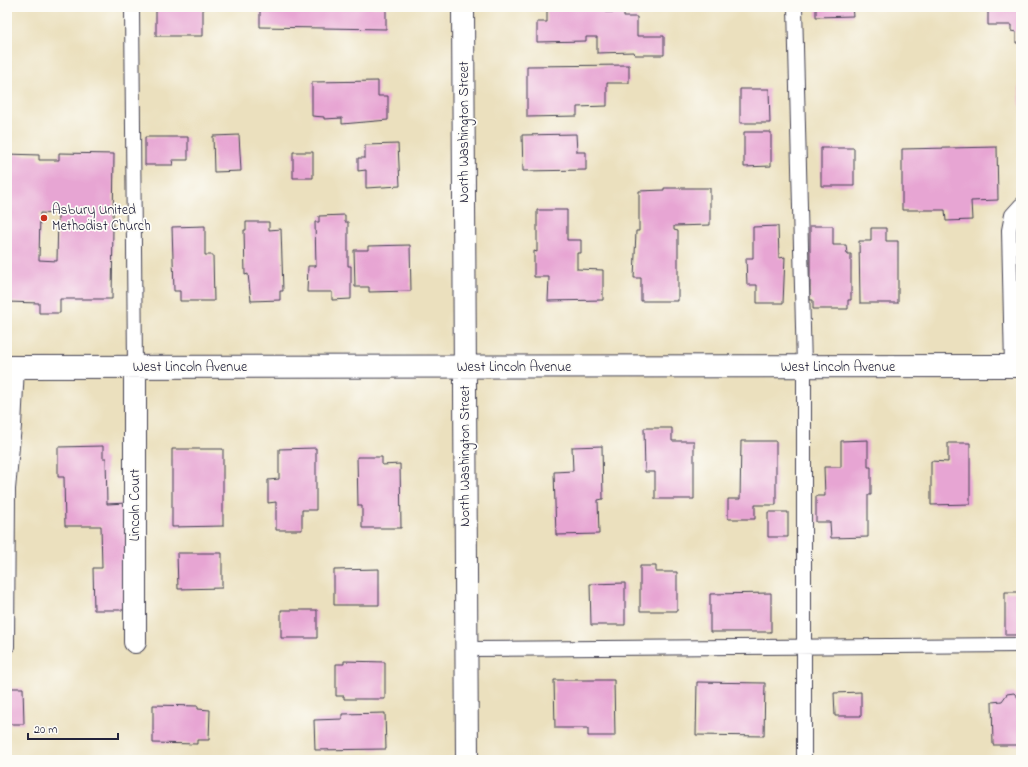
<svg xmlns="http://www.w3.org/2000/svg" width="1028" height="767" viewBox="0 0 1028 767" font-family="'Indie Flower',sans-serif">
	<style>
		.building { fill: #e7a5d3; fill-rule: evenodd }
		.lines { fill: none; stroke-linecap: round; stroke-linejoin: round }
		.lane-casing { stroke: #403e4f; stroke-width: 16 }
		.street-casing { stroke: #403e4f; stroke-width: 24 }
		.lane { stroke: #fff; stroke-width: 14 }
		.street { stroke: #fff; stroke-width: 22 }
		.poi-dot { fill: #c8321e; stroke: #fdfcf7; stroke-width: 1.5 }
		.labels { text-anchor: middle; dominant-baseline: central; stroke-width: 3.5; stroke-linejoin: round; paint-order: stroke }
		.street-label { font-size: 14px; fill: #22223b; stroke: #fdfcf7 }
		.poi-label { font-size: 14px; fill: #22223b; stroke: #fdfcf7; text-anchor: start }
	</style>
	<rect width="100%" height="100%" fill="#fdfcf7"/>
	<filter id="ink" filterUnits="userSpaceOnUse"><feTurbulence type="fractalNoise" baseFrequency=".025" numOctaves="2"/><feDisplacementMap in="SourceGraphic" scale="8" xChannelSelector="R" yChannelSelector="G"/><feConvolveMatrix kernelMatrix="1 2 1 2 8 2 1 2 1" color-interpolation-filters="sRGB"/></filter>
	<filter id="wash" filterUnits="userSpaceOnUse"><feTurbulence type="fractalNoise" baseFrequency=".012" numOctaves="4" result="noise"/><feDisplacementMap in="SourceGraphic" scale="16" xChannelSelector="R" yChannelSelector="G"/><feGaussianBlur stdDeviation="0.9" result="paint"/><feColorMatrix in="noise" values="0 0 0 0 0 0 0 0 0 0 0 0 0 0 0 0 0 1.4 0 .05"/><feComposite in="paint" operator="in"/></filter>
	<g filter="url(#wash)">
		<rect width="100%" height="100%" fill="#ebe0be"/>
		<g id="blocks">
			<path class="building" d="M 156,7 L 203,7 L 203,36 L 156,36 Z
				M 260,7 L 386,7 L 386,29 L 260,27 Z
				M 547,7 L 606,7 L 606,12 L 624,12 L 624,17 L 637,17 L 637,36 L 664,36 L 664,55 L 635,55 L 634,52 L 597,53 L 597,37 L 586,37 L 586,41 L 537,42 L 537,22 L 547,22 Z
				M 816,7 L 852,7 L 853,16 L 816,17 Z
				M 988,7 L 1021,7 L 1021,43 L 1016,43 L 1016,32 L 1011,31 L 1011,25 L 988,25 Z
				M 629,65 L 629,83 L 607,83 L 607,106 L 577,107 L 577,116 L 527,117 L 527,66 Z
				M 378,81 L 378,96 L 388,96 L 388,120 L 342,124 L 342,118 L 324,119 L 324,117 L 312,116 L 312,82 Z
				M 1019,85 L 1021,85 L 1021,107 L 1020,107 Z
				M 740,89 L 769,89 L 770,123 L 740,123 Z
				M 744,132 L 771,132 L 771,166 L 744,167 Z
				M 576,134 L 577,152 L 586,152 L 586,170 L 523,171 L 522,135 Z
				M 239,135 L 241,171 L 214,172 L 213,136 Z
				M 145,137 L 188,137 L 188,160 L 172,160 L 173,165 L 145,165 Z
				M 398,144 L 400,186 L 366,188 L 366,170 L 358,171 L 358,158 L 365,158 L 365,145 Z
				M 997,147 L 998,200 L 971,201 L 972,220 L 946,221 L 945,210 L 902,210 L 902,149 Z
				M 821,148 L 854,148 L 854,186 L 821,186 Z
				M 293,152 L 313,152 L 313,178 L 293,178 Z
				M 59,153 L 114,154 L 112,299 L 60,299 L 60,313 L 39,313 L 39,303 L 7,302 L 7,154 L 39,155 L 39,160 L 59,160 ZM 40,213 L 58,214 L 57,261 L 39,260 Z
				M 664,188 L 710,188 L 710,225 L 674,226 L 674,230 L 678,231 L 678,301 L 641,301 L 641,278 L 634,278 L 636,231 L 639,231 L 639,191 L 664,190 Z
				M 537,210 L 567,210 L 567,240 L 581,240 L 581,253 L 577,253 L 577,269 L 603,270 L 603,300 L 548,301 L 549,277 L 534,277 L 534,251 L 537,252 Z
				M 345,215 L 345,222 L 348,222 L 348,266 L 351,266 L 351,299 L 332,300 L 332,292 L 307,292 L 308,266 L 316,266 L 315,222 L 319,222 L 319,216 Z
				M 246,222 L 269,222 L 269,230 L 281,229 L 283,291 L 280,291 L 280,300 L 251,301 L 248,274 L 245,275 L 244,230 L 246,230 Z
				M 205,226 L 205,255 L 213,255 L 214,301 L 180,301 L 180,291 L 174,291 L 172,227 Z
				M 778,226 L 779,258 L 785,257 L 783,303 L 757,303 L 757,285 L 747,285 L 746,258 L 753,258 L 753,227 Z
				M 810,226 L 833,226 L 833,245 L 846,245 L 847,254 L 851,254 L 851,300 L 848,300 L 848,309 L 813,309 L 813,300 L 810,300 Z
				M 871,228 L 886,228 L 886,241 L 898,241 L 898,303 L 860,303 L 859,241 L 871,241 Z
				M 410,245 L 411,291 L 369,292 L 369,287 L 355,287 L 354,250 L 368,250 L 368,246 Z
				M 644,428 L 672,428 L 672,441 L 694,441 L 694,499 L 655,499 L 655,472 L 645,472 Z
				M 868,440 L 868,467 L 871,467 L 871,495 L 868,495 L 868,537 L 831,538 L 830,522 L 816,522 L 816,496 L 825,496 L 824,467 L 841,467 L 841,441 Z
				M 741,441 L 776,441 L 776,505 L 755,505 L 755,519 L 728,519 L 728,499 L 740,499 Z
				M 948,443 L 970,443 L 970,504 L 931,505 L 931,461 L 948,462 Z
				M 103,446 L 103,458 L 106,458 L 107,504 L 127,503 L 129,610 L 94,610 L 93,568 L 102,568 L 101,526 L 65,526 L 64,477 L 58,477 L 58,447 Z
				M 602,446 L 603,499 L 598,500 L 599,534 L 556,535 L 554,472 L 573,471 L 572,447 Z
				M 316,448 L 316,510 L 302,510 L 302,530 L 276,530 L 276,502 L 268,503 L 268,480 L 279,479 L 279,449 Z
				M 172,449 L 223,449 L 223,526 L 172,527 Z
				M 357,457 L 382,457 L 382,465 L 400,464 L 401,528 L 362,528 L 362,506 L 358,506 Z
				M 768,512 L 788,512 L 788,537 L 768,537 Z
				M 177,553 L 222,553 L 222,588 L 178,589 Z
				M 640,566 L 656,566 L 656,572 L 677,572 L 677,611 L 640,611 Z
				M 379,569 L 379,605 L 334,605 L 334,570 Z
				M 625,583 L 625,625 L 591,625 L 590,584 Z
				M 1005,592 L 1021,592 L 1021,635 L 1005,635 Z
				M 771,593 L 771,632 L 710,632 L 710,594 Z
				M 281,610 L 317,610 L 317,638 L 281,638 Z
				M 344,661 L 385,662 L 385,699 L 344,699 L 344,696 L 336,696 L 336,664 L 344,664 Z
				M 554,680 L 614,680 L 615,736 L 588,736 L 588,728 L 555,728 Z
				M 697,682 L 765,683 L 764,736 L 696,735 Z
				M 7,688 L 23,688 L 24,724 L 7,724 Z
				M 861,692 L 861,716 L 835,716 L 834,693 Z
				M 1014,693 L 1021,701 L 1021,745 L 993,745 L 992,702 L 1002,701 L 1007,694 Z
				M 153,705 L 198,706 L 198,709 L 210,710 L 209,740 L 197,740 L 197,744 L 153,743 Z
				M 385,713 L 386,749 L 315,750 L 314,720 L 342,719 L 342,714 Z"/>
		</g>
	</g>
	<g filter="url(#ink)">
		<use href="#blocks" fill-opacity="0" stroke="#403e4f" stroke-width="1"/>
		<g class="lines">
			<defs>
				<path id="lane" d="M 132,7 L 135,367
					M 795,7 L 804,367 L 804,760
					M 1012,366 L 1009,230 L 1012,215 L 1021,205
					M 7,647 L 8,489 L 14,426 L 17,367
					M 467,649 L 1021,645"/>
				<path id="street" d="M 463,7 L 467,760
					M 7,367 L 1021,366
					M 135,642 L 135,367"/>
			</defs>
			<use href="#lane" class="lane-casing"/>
			<use href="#street" class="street-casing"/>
			<use href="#lane" class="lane"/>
			<use href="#street" class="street"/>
		</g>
	</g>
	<circle class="poi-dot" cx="44" cy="218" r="4"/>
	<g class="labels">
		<g class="street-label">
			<text transform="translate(464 132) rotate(-90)">North Washington Street</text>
			<text x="190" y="367">West Lincoln Avenue</text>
			<text x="514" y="367">West Lincoln Avenue</text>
			<text x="838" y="367">West Lincoln Avenue</text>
			<text transform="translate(465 456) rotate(-90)">North Washington Street</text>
			<text transform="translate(135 505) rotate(-90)">Lincoln Court</text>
		</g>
		<g class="poi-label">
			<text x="52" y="210">Asbury United<tspan x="52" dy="16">Methodist Church</tspan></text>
		</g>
	</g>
	<rect width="1028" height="767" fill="none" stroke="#fdfcf7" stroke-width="24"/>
	<path d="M28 733v6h90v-6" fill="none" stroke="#22223b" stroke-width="2"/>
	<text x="34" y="733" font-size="12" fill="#22223b" stroke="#fdfcf7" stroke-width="3" paint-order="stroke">20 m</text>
</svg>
